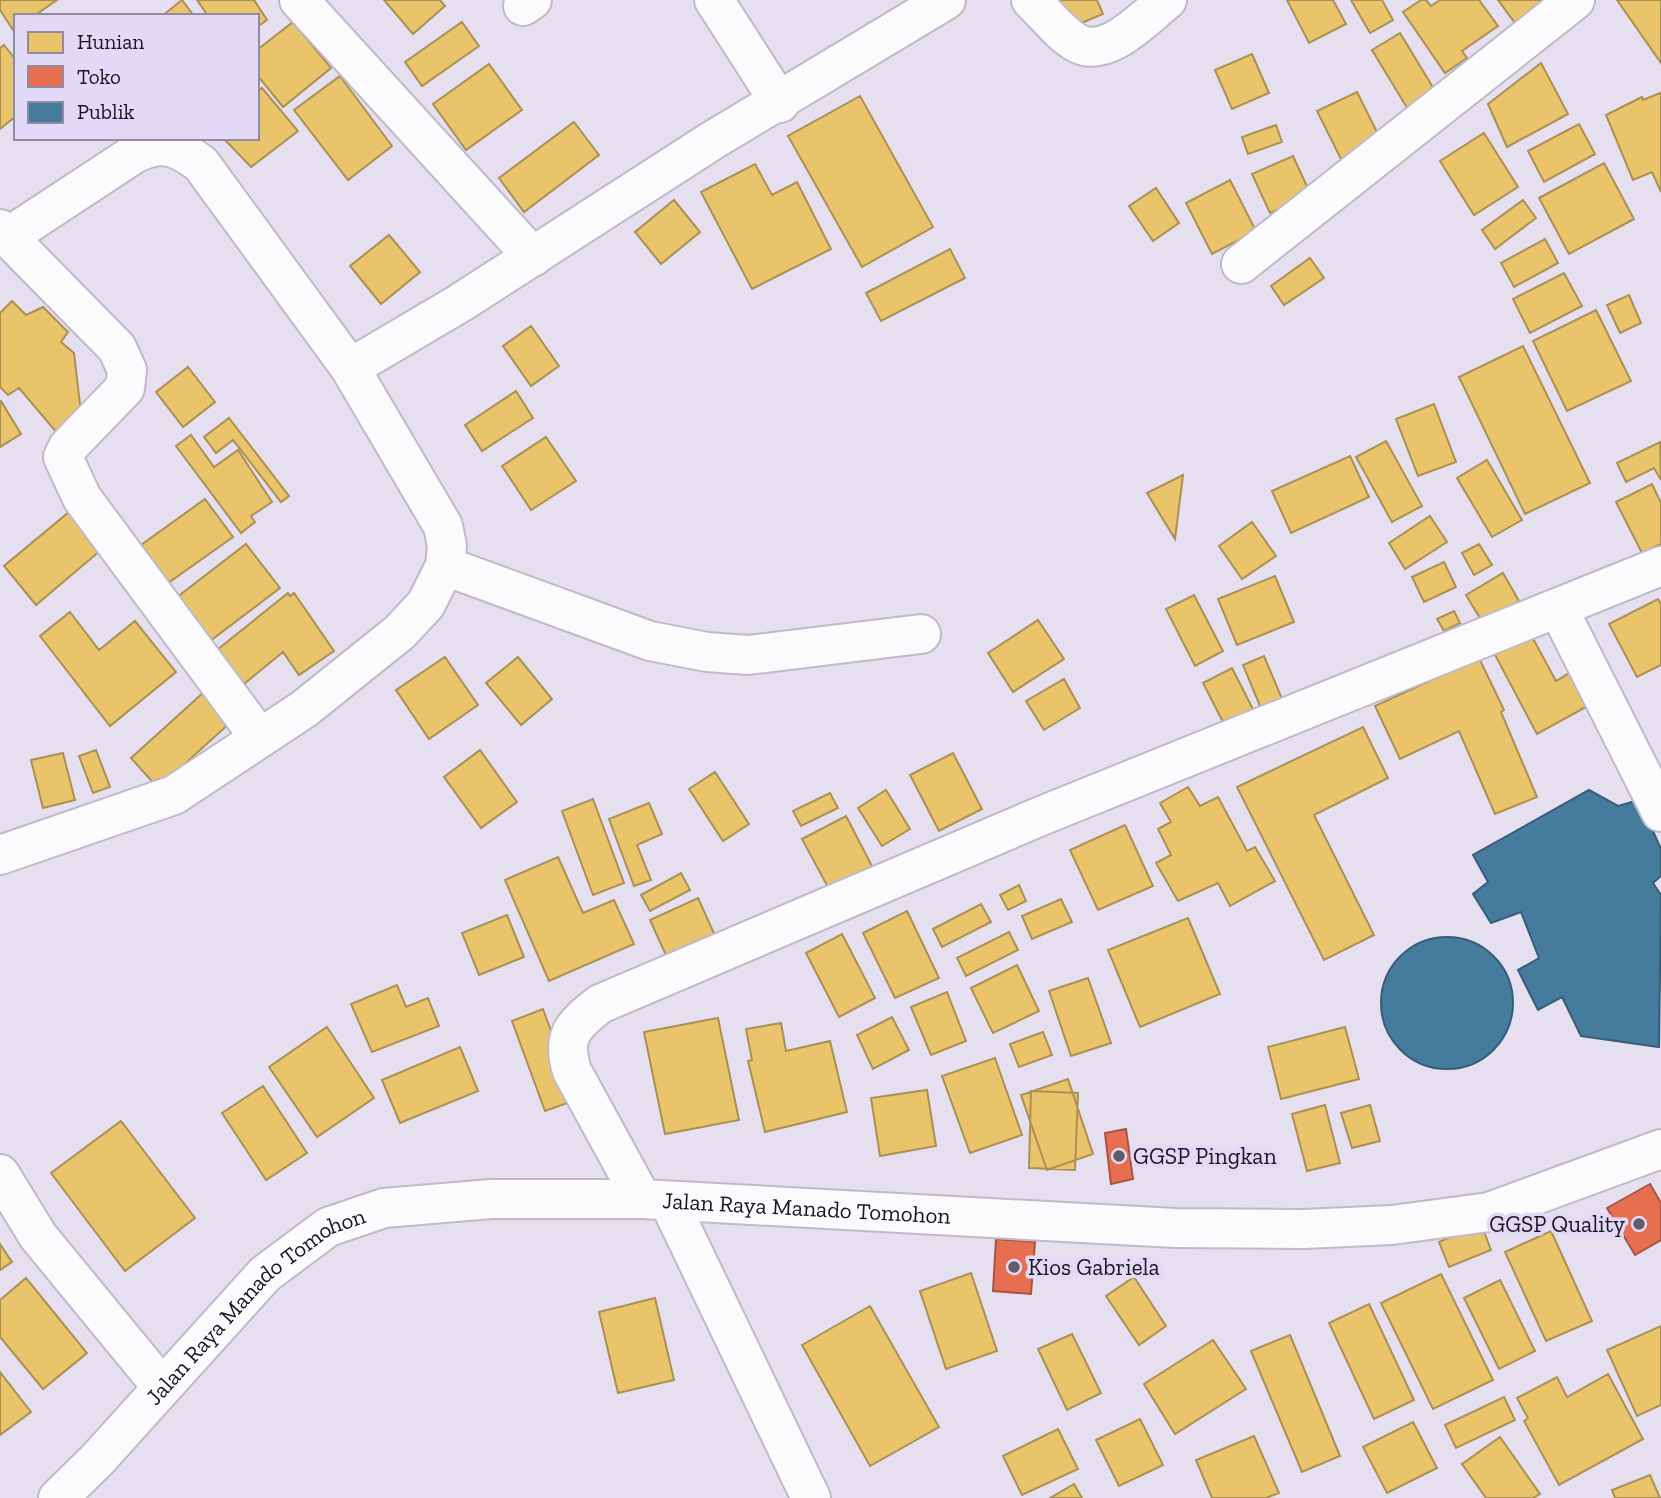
<svg xmlns="http://www.w3.org/2000/svg" width="1661" height="1498" viewBox="0 0 1661 1498" font-family="'Zilla Slab',serif">
	<style>
		.homes { fill: #e9c46a; stroke: #ab9054; stroke-width: 2 }
		.shops { fill: #e76f51; stroke: #a95442; stroke-width: 2 }
		.public { fill: #457b9d; stroke: #385d78; stroke-width: 2 }
		.lines { fill: none; stroke-linecap: round; stroke-linejoin: round }
		.minor-casing { stroke: #bebac7; stroke-width: 42 }
		.highway-casing { stroke: #bebac7; stroke-width: 42 }
		.minor { stroke: #fbfafd; stroke-width: 38 }
		.highway { stroke: #fbfafd; stroke-width: 38 }
		.poi-dot { fill: #605c69; stroke: #e2d9f6; stroke-width: 2.5 }
		.labels { text-anchor: middle; dominant-baseline: central; stroke-width: 7; stroke-linejoin: round; paint-order: stroke }
		.poi-label { font-size: 23px; fill: #191620; stroke: #e2d9f6; text-anchor: start }
		.street-label { font-size: 23px; fill: #191620; stroke: #e2d9f6 }
	</style>
	<rect width="100%" height="100%" fill="#e5dff0"/>
	<path class="homes" d="M 0,0 L 57,0 L 34,16 L 16,16 L 13,30 L 0,10 Z
		M 182,0 L 194,16 L 162,16 Z
		M 197,0 L 254,0 L 267,20 L 257,27 L 257,16 L 208,16 Z
		M 384,0 L 440,0 L 445,6 L 413,34 Z
		M 1060,0 L 1097,0 L 1103,14 L 1072,27 Z
		M 1287,0 L 1333,0 L 1346,24 L 1309,43 Z
		M 1351,0 L 1382,0 L 1393,20 L 1370,33 Z
		M 1421,0 L 1426,0 L 1431,6 L 1440,0 L 1479,0 L 1498,26 L 1462,51 L 1467,58 L 1445,73 L 1403,12 Z
		M 1498,0 L 1546,0 L 1515,23 Z
		M 1617,0 L 1661,0 L 1661,63 Z
		M 293,22 L 331,68 L 283,107 L 257,75 L 257,50 Z
		M 462,22 L 479,46 L 422,86 L 405,62 Z
		M 1400,33 L 1440,99 L 1412,116 L 1372,50 Z
		M 4,45 L 16,60 L 16,116 L 0,129 L 0,48 Z
		M 1252,54 L 1269,93 L 1232,109 L 1215,70 Z
		M 1541,63 L 1568,114 L 1507,147 L 1488,104 Z
		M 489,64 L 522,110 L 466,150 L 433,104 Z
		M 340,76 L 392,146 L 348,180 L 294,110 Z
		M 262,88 L 298,131 L 251,167 L 223,138 L 257,138 L 257,92 Z
		M 1357,92 L 1382,142 L 1342,161 L 1317,111 Z
		M 1660,93 L 1661,95 L 1661,192 L 1652,172 L 1633,180 L 1606,115 L 1642,97 L 1643,100 Z
		M 860,96 L 933,227 L 862,267 L 788,136 Z
		M 574,122 L 599,155 L 524,212 L 499,178 Z
		M 1579,124 L 1595,154 L 1544,182 L 1528,151 Z
		M 1276,125 L 1282,142 L 1248,154 L 1242,137 Z
		M 1484,133 L 1518,187 L 1474,215 L 1440,161 Z
		M 1293,156 L 1311,195 L 1270,213 L 1252,174 Z
		M 1604,163 L 1634,219 L 1569,254 L 1539,198 Z
		M 755,164 L 772,195 L 797,182 L 831,249 L 752,289 L 701,192 Z
		M 1230,180 L 1256,231 L 1212,254 L 1186,203 Z
		M 1156,188 L 1179,223 L 1153,241 L 1129,206 Z
		M 674,200 L 700,232 L 661,264 L 635,232 Z
		M 1523,200 L 1536,218 L 1495,249 L 1482,230 Z
		M 389,235 L 420,272 L 381,304 L 350,266 Z
		M 1545,239 L 1558,263 L 1514,287 L 1501,263 Z
		M 950,249 L 965,278 L 881,321 L 866,293 Z
		M 1310,258 L 1324,278 L 1284,305 L 1271,286 Z
		M 1564,273 L 1582,306 L 1530,333 L 1513,299 Z
		M 1629,295 L 1641,323 L 1620,333 L 1607,305 Z
		M 12,301 L 26,315 L 43,307 L 68,332 L 61,342 L 74,353 L 81,413 L 58,434 L 19,388 L 8,395 L 0,387 L 0,313 Z
		M 1596,310 L 1631,381 L 1567,411 L 1533,341 Z
		M 531,326 L 559,366 L 531,386 L 503,346 Z
		M 1523,346 L 1590,483 L 1525,514 L 1459,377 Z
		M 188,367 L 215,402 L 183,427 L 156,392 Z
		M 516,391 L 533,418 L 482,451 L 465,425 Z
		M 1,401 L 21,434 L 0,447 L 0,402 Z
		M 1434,404 L 1456,462 L 1418,476 L 1396,419 Z
		M 229,418 L 289,496 L 281,502 L 233,440 L 216,453 L 204,437 Z
		M 191,435 L 214,467 L 238,450 L 272,502 L 251,516 L 255,522 L 241,533 L 176,446 Z
		M 546,437 L 576,481 L 531,510 L 502,466 Z
		M 1386,441 L 1422,506 L 1392,522 L 1356,457 Z
		M 1660,442 L 1661,480 L 1654,468 L 1626,482 L 1617,463 Z
		M 1350,456 L 1369,497 L 1291,533 L 1272,491 Z
		M 1487,460 L 1522,520 L 1492,537 L 1457,478 Z
		M 1183,475 L 1175,539 L 1147,493 Z
		M 1652,484 L 1661,503 L 1661,544 L 1642,553 L 1616,502 Z
		M 205,499 L 233,537 L 168,583 L 141,545 Z
		M 69,512 L 101,550 L 36,605 L 4,566 Z
		M 1430,516 L 1447,542 L 1405,569 L 1389,543 Z
		M 1252,522 L 1276,556 L 1242,579 L 1219,546 Z
		M 246,544 L 280,588 L 210,641 L 176,598 Z
		M 1479,544 L 1492,565 L 1474,575 L 1462,553 Z
		M 1444,562 L 1456,587 L 1424,602 L 1412,577 Z
		M 1503,573 L 1519,601 L 1483,623 L 1466,595 Z
		M 1275,576 L 1294,622 L 1237,645 L 1218,599 Z
		M 288,593 L 290,596 L 294,593 L 334,651 L 299,675 L 283,652 L 239,688 L 212,654 Z
		M 1194,595 L 1223,651 L 1195,666 L 1166,609 Z
		M 1658,599 L 1661,604 L 1661,665 L 1637,677 L 1609,624 Z
		M 1454,611 L 1460,623 L 1444,631 L 1437,619 Z
		M 70,612 L 99,650 L 135,621 L 176,672 L 110,726 L 40,636 Z
		M 1038,620 L 1064,659 L 1013,692 L 988,653 Z
		M 1530,633 L 1556,681 L 1576,669 L 1595,702 L 1537,734 L 1494,653 Z
		M 1264,656 L 1283,701 L 1262,711 L 1243,665 Z
		M 445,657 L 478,705 L 429,739 L 396,690 Z
		M 518,657 L 552,699 L 521,725 L 486,683 Z
		M 1479,658 L 1504,710 L 1501,712 L 1537,797 L 1495,814 L 1459,731 L 1400,759 L 1375,706 Z
		M 1232,668 L 1258,719 L 1229,734 L 1203,683 Z
		M 1064,679 L 1080,708 L 1044,730 L 1026,701 Z
		M 204,692 L 231,722 L 158,788 L 131,758 Z
		M 1363,727 L 1388,778 L 1314,815 L 1374,935 L 1324,960 L 1237,787 Z
		M 96,750 L 110,787 L 93,793 L 79,756 Z
		M 480,750 L 517,802 L 481,828 L 444,777 Z
		M 63,753 L 75,800 L 43,808 L 31,760 Z
		M 953,753 L 982,809 L 939,831 L 910,775 Z
		M 715,772 L 749,824 L 723,841 L 689,789 Z
		M 1188,787 L 1200,806 L 1218,797 L 1247,851 L 1255,847 L 1275,881 L 1230,906 L 1218,883 L 1178,901 L 1156,863 L 1171,855 L 1158,829 L 1171,822 L 1160,803 Z
		M 886,790 L 910,829 L 882,846 L 858,808 Z
		M 830,793 L 838,808 L 801,826 L 793,811 Z
		M 593,799 L 624,883 L 593,895 L 562,811 Z
		M 649,803 L 662,834 L 637,845 L 651,880 L 634,886 L 609,819 Z
		M 846,816 L 873,868 L 830,891 L 802,839 Z
		M 1125,825 L 1153,886 L 1098,910 L 1070,850 Z
		M 558,857 L 583,913 L 614,900 L 634,944 L 549,981 L 505,880 Z
		M 681,873 L 690,890 L 650,911 L 641,895 Z
		M 1019,885 L 1026,901 L 1008,910 L 1000,895 Z
		M 698,898 L 717,940 L 669,962 L 650,920 Z
		M 1061,899 L 1072,922 L 1032,939 L 1022,916 Z
		M 981,904 L 991,922 L 942,947 L 933,929 Z
		M 907,911 L 939,978 L 895,998 L 863,933 Z
		M 507,915 L 524,957 L 479,975 L 462,933 Z
		M 1188,918 L 1220,994 L 1140,1027 L 1108,950 Z
		M 1009,932 L 1018,950 L 966,976 L 957,958 Z
		M 842,934 L 875,998 L 839,1017 L 806,953 Z
		M 1017,965 L 1039,1011 L 993,1033 L 971,988 Z
		M 1088,978 L 1111,1043 L 1071,1056 L 1049,991 Z
		M 397,985 L 406,1007 L 428,998 L 439,1026 L 372,1052 L 351,1004 Z
		M 947,992 L 966,1041 L 931,1055 L 911,1007 Z
		M 543,1009 L 576,1100 L 545,1111 L 512,1021 Z
		M 892,1017 L 909,1050 L 873,1069 L 857,1035 Z
		M 718,1018 L 739,1120 L 665,1134 L 644,1032 Z
		M 781,1023 L 786,1051 L 830,1041 L 847,1112 L 765,1132 L 748,1061 L 752,1060 L 746,1029 Z
		M 327,1027 L 374,1098 L 317,1137 L 269,1067 Z
		M 1345,1027 L 1359,1079 L 1281,1099 L 1268,1047 Z
		M 1043,1032 L 1052,1055 L 1019,1067 L 1010,1044 Z
		M 460,1047 L 478,1091 L 400,1123 L 382,1080 Z
		M 995,1058 L 1022,1135 L 970,1153 L 942,1076 Z
		M 1068,1079 L 1093,1154 L 1047,1170 L 1021,1095 Z
		M 263,1086 L 307,1153 L 266,1180 L 222,1113 Z
		M 927,1090 L 936,1146 L 880,1156 L 871,1098 Z
		M 1031,1091 L 1078,1093 L 1075,1170 L 1029,1168 Z
		M 1325,1105 L 1340,1163 L 1307,1171 L 1292,1114 Z
		M 1370,1105 L 1380,1141 L 1352,1148 L 1341,1113 Z
		M 121,1121 L 195,1218 L 125,1271 L 51,1173 Z
		M 1481,1224 L 1491,1250 L 1449,1267 L 1439,1242 Z
		M 1551,1231 L 1592,1321 L 1546,1341 L 1505,1252 Z
		M 0,1244 L 12,1262 L 0,1270 Z
		M 971,1273 L 997,1351 L 946,1369 L 920,1291 Z
		M 1441,1274 L 1493,1380 L 1433,1409 L 1381,1303 Z
		M 1134,1277 L 1166,1326 L 1139,1345 L 1106,1296 Z
		M 26,1278 L 87,1353 L 43,1389 L 0,1337 L 0,1300 Z
		M 1500,1280 L 1535,1351 L 1499,1369 L 1464,1298 Z
		M 655,1298 L 674,1380 L 618,1393 L 599,1312 Z
		M 1369,1304 L 1414,1400 L 1374,1419 L 1329,1323 Z
		M 870,1306 L 939,1427 L 870,1466 L 802,1345 Z
		M 1661,1326 L 1661,1405 L 1637,1416 L 1607,1350 Z
		M 1072,1334 L 1101,1393 L 1067,1410 L 1038,1349 Z
		M 1290,1335 L 1340,1456 L 1302,1472 L 1251,1351 Z
		M 1213,1340 L 1246,1389 L 1175,1434 L 1144,1384 Z
		M 0,1372 L 31,1412 L 0,1435 Z
		M 1608,1374 L 1643,1439 L 1559,1485 L 1524,1421 L 1528,1418 L 1517,1398 L 1557,1377 L 1567,1397 Z
		M 1504,1397 L 1515,1420 L 1456,1448 L 1445,1425 Z
		M 1140,1419 L 1163,1465 L 1119,1486 L 1096,1440 Z
		M 1413,1422 L 1437,1468 L 1387,1493 L 1363,1447 Z
		M 1058,1429 L 1078,1469 L 1022,1495 L 1003,1456 Z
		M 1254,1436 L 1279,1493 L 1266,1498 L 1212,1498 L 1196,1460 Z
		M 1500,1437 L 1540,1494 L 1533,1498 L 1486,1498 L 1462,1464 Z
		M 1650,1475 L 1660,1498 L 1615,1498 L 1612,1490 Z
		M 1074,1484 L 1082,1498 L 1050,1498 Z"/>
	<path class="shops" d="M 1126,1129 L 1133,1179 L 1111,1184 L 1105,1133 Z
		M 1650,1184 L 1661,1203 L 1661,1240 L 1635,1255 L 1607,1208 Z
		M 996,1239 L 1035,1242 L 1031,1294 L 993,1291 Z"/>
	<path class="public" d="M 1589,790 L 1618,806 L 1639,800 L 1661,849 L 1661,876 L 1653,883 L 1661,895 L 1659,1047 L 1581,1036 L 1562,997 L 1538,1010 L 1518,970 L 1539,958 L 1521,912 L 1491,923 L 1473,894 L 1488,882 L 1473,855 Z
		M1381 1003a66 66 0 1 1 132 0a66 66 0 1 1-132 0Z"/>
	<g class="lines">
		<defs>
			<path id="minor" d="M 299,0 L 533,257
				M 714,0 L 780,103
				M 1031,0 C 1046,14 1062,36 1079,44 C 1109,58 1146,16 1167,0
				M 523,6 L 532,0
				M 0,229 L 117,348 L 127,370 L 125,388 L 68,447 L 63,457 L 82,498 L 259,737
				M 8,237 L 134,154 C 162,140 177,146 201,164 L 350,368
				M 1241,264 L 1575,0
				M 445,566 L 650,641 L 707,652 L 748,655 L 921,634
				M 1558,608 L 1661,812
				M 0,855 L 174,795 L 304,709 L 400,632 L 426,604 L 445,566 L 447,546 L 443,526 L 350,368 L 460,303 L 713,140 L 946,0
				M 0,1174 L 38,1236 L 162,1387
				M 642,1199 L 572,1071 C 561,1036 573,1025 600,1004 L 1041,816 L 1661,566
				M 669,1202 L 811,1498"/>
			<g id="highway">
				<path id="s1" d="M 58,1498 L 97,1460 L 265,1274 L 328,1227 L 384,1208 L 491,1199 L 642,1199 L 1175,1228 L 1304,1229 L 1392,1225 L 1489,1212 L 1661,1149"/>
			</g>
		</defs>
		<use href="#minor" class="minor-casing"/>
		<use href="#highway" class="highway-casing"/>
		<use href="#minor" class="minor"/>
		<use href="#highway" class="highway"/>
	</g>
	<g class="poi-dot">
		<circle cx="1119" cy="1156" r="7"/>
		<circle cx="1639" cy="1224" r="7"/>
		<circle cx="1014" cy="1267" r="7"/>
	</g>
	<g class="labels">
		<g class="poi-label">
			<text x="1133" y="1156">GGSP Pingkan</text>
			<text x="1625" y="1224" text-anchor="end">GGSP Quality</text>
			<text x="1028" y="1267">Kios Gabriela</text>
		</g>
		<g class="street-label">
			<text stroke="none"><textPath href="#s1" startOffset="866">Jalan Raya Manado Tomohon</textPath></text>
			<text stroke="none"><textPath href="#s1" startOffset="278">Jalan Raya Manado Tomohon</textPath></text>
		</g>
	</g>
	<rect x="14" y="14" width="245" height="126" fill="#e2d9f6" stroke="#928ba0" stroke-width="2"/>
	<rect x="28" y="32" width="35" height="21" fill="#e9c46a" stroke="#928ba0" stroke-width="2"/>
	<text x="77" y="49" font-size="21" fill="#191620">Hunian</text>
	<rect x="28" y="66" width="35" height="21" fill="#e76f51" stroke="#928ba0" stroke-width="2"/>
	<text x="77" y="84" font-size="21" fill="#191620">Toko</text>
	<rect x="28" y="102" width="35" height="21" fill="#457b9d" stroke="#928ba0" stroke-width="2"/>
	<text x="77" y="119" font-size="21" fill="#191620">Publik</text>
</svg>
